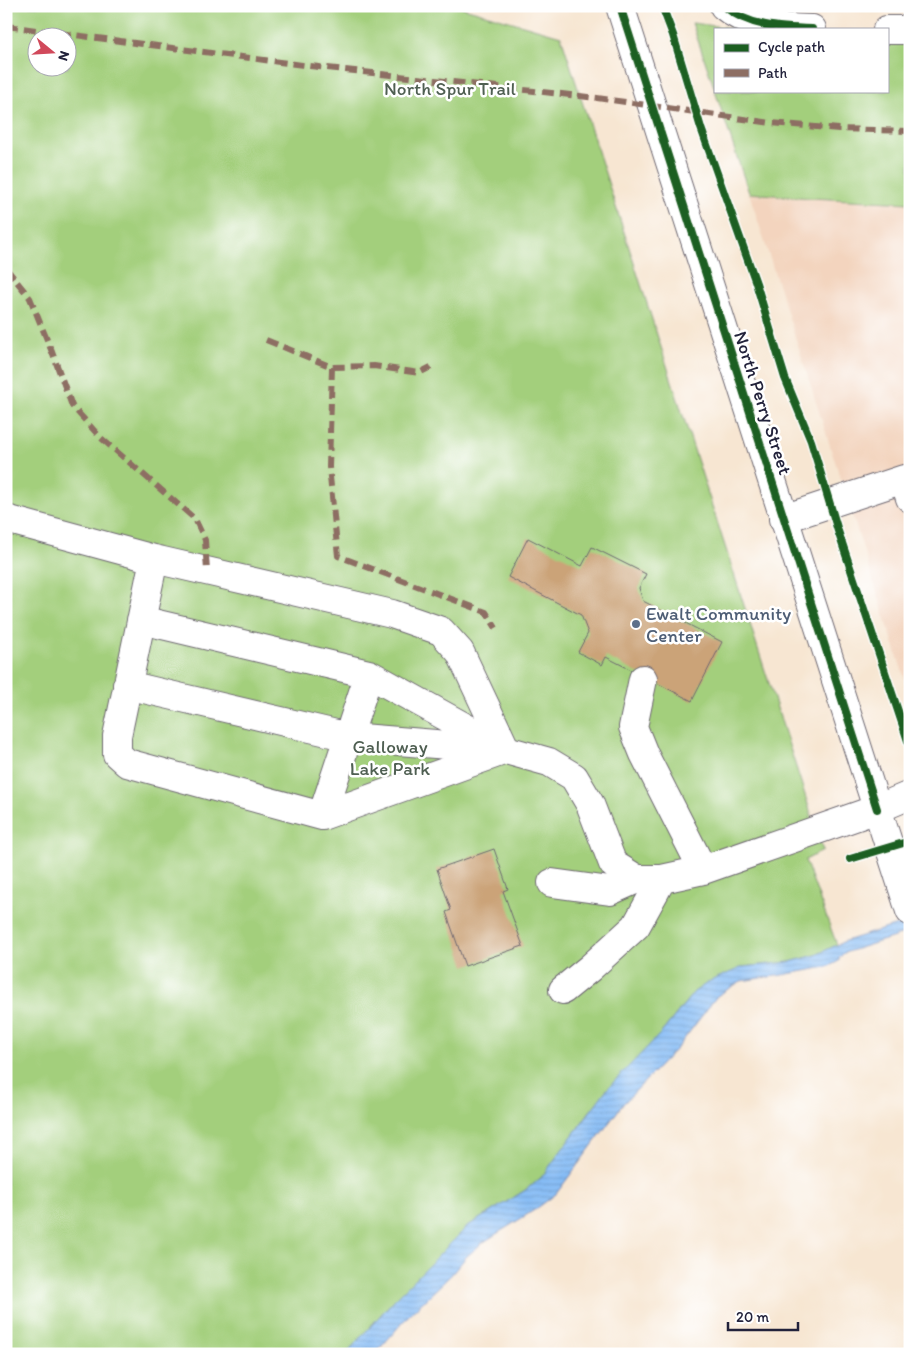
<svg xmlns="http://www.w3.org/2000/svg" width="916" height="1360" viewBox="0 0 916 1360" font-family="Itim,sans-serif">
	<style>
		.built { fill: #f3d4be }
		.green { fill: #a3cf7c; stroke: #62785c; fill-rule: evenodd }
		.water { fill: url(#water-rules); stroke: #546f98 }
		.building { fill: #cba378 }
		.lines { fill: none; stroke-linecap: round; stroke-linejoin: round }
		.minor-casing { stroke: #6d6770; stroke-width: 30 }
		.major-casing { stroke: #6d6770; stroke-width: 30 }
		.minor { stroke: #fff; stroke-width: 28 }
		.major { stroke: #fff; stroke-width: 28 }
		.quiet { stroke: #8d6e63; stroke-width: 6; stroke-dasharray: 12 6; stroke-linecap: butt }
		.cycleway-casing { stroke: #fff; stroke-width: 11 }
		.cycleway { stroke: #1b5e20; stroke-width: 8 }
		.service-dot { fill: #5c6f8a; stroke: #fff; stroke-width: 2 }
		.labels { text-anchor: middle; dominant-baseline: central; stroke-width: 5; stroke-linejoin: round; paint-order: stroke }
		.park-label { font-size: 19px; fill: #4f5f52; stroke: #fff }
		.street-label { font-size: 19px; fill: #22223b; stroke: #fff }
		.service-label { font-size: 19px; fill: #4e5e75; stroke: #fff; text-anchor: start }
	</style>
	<defs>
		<pattern id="water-rules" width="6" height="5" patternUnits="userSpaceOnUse" patternTransform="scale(1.25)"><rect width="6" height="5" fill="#86bcf5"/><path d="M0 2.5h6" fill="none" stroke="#73a1d3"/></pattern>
	</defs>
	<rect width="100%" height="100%" fill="#fff"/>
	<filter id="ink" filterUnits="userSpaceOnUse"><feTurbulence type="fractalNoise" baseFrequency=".02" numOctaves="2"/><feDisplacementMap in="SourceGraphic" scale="10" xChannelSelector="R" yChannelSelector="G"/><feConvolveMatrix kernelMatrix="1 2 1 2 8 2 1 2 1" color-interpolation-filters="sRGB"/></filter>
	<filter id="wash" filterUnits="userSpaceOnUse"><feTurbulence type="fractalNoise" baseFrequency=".0096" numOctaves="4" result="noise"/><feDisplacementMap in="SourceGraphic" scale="20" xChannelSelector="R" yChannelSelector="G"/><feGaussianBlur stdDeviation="1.12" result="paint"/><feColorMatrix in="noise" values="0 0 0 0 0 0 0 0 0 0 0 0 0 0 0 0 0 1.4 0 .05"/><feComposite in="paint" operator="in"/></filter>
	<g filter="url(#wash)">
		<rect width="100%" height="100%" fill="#f7e6d2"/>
		<path class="built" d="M 749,193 L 811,198 L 910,203 L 910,695 Z"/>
		<path class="green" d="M 6,6 L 457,6 L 561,36 L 823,851 L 805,860 L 837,945 L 816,955 L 790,962 L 743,967 L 694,992 L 662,1032 L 590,1111 L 556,1159 L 541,1178 L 524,1191 L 468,1226 L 394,1300 L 346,1354 L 6,1354 ZM 38,38 L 68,38 L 68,68 L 38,68 Z
			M 692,23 L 739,29 L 715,29 L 715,90 Z
			M 887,41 L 910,42 L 910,203 L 811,198 L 749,193 L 715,91 L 887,91 Z"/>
		<path class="water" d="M 910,921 L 910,932 L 844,953 L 839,958 L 839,961 L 827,967 L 782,975 L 741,981 L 717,996 L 678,1047 L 623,1104 L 556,1194 L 536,1209 L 482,1243 L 466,1257 L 451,1275 L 409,1315 L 375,1354 L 346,1354 L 394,1300 L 468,1226 L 524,1191 L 541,1178 L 606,1090 L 662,1032 L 694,992 L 710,981 L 743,967 L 790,962 L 816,955 L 845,941 Z"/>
		<g id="blocks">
			<path class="building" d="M 528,538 L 582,566 L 592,547 L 646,574 L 639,588 L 643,601 L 722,642 L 692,701 L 606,657 L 602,665 L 578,652 L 588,633 L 581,615 L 508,577 Z
				M 494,849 L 508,889 L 503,891 L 523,946 L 465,966 L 446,912 L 451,910 L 437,869 Z"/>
		</g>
	</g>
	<g filter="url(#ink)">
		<use href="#blocks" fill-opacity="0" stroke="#6d6770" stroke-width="1"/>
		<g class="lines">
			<defs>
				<path id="minor" d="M 724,6 C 748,27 781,28 812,29
					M 887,30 L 910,30
					M 6,519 L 154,559 L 392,614 L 441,631 L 460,652 L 506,750 L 549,762 L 574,777 L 590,804 L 613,864 L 637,879 L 662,879 L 703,870 L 877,809 L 910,795
					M 783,519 L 904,479 L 910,498
					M 154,559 L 117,736 L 117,754 L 127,763 L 322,816 L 506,750
					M 141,620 L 369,674 L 506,750
					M 643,679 L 633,727 L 644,754 L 703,870
					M 127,685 L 349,737 L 497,749
					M 322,816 L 369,674
					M 552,883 L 610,891 L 637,879
					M 563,990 L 590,968 L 636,926 L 662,879"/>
				<path id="major" d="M 620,6 L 910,911"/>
			</defs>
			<use href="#minor" class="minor-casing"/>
			<use href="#major" class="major-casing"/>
			<use href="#minor" class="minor"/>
			<use href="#major" class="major"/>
			<path class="quiet" d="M 6,26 L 310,66 L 597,98 L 772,123 L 839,129 L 910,131
				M 6,268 L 30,298 L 52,352 L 72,406 L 101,438 L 195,519 L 205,540 L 207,571
				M 266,340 L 332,367 L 374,366 L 419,373 L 431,367
				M 332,367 L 329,467 L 338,556 L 486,612 L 496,628"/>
			<defs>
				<path id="cycleway" d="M 620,6 L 877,809
					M 662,6 L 673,35 L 701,128 L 756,283 L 785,378 L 811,441 L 838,531 L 910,747
					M 724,6 C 748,27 781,28 812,29
					M 850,859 L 910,841"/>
			</defs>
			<use href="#cycleway" class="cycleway-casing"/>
			<use href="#cycleway" class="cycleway"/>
		</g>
	</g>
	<circle class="service-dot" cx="636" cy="624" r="5"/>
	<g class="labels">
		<g class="park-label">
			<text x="450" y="88">North Spur Trail</text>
			<text x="390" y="746">Galloway<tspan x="390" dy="22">Lake Park</tspan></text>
		</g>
		<g class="street-label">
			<text transform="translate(763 403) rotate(72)">North Perry Street</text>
		</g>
		<g class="service-label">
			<text x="646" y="613">Ewalt Community<tspan x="646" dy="22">Center</tspan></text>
		</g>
	</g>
	<rect width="916" height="1360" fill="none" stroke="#fff" stroke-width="25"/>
	<rect x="714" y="28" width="175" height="65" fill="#ffffff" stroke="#a7a7b1"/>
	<rect x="724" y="44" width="25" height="8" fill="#1b5e20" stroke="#a7a7b1"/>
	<text x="758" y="52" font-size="15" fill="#22223b">Cycle path</text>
	<rect x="724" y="69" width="25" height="8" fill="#8d6e63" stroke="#a7a7b1"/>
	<text x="758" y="78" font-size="15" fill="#22223b">Path</text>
	<g transform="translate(52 52) rotate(108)"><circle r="24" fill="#ffffff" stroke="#a7a7b1"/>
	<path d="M0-4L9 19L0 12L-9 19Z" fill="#d1495b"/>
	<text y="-8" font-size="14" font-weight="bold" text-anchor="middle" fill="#22223b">N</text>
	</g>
	<path d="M728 1322v8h70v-8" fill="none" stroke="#22223b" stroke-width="2.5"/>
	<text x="736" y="1322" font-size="15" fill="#22223b" stroke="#ffffff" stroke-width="4" paint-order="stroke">20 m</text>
</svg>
